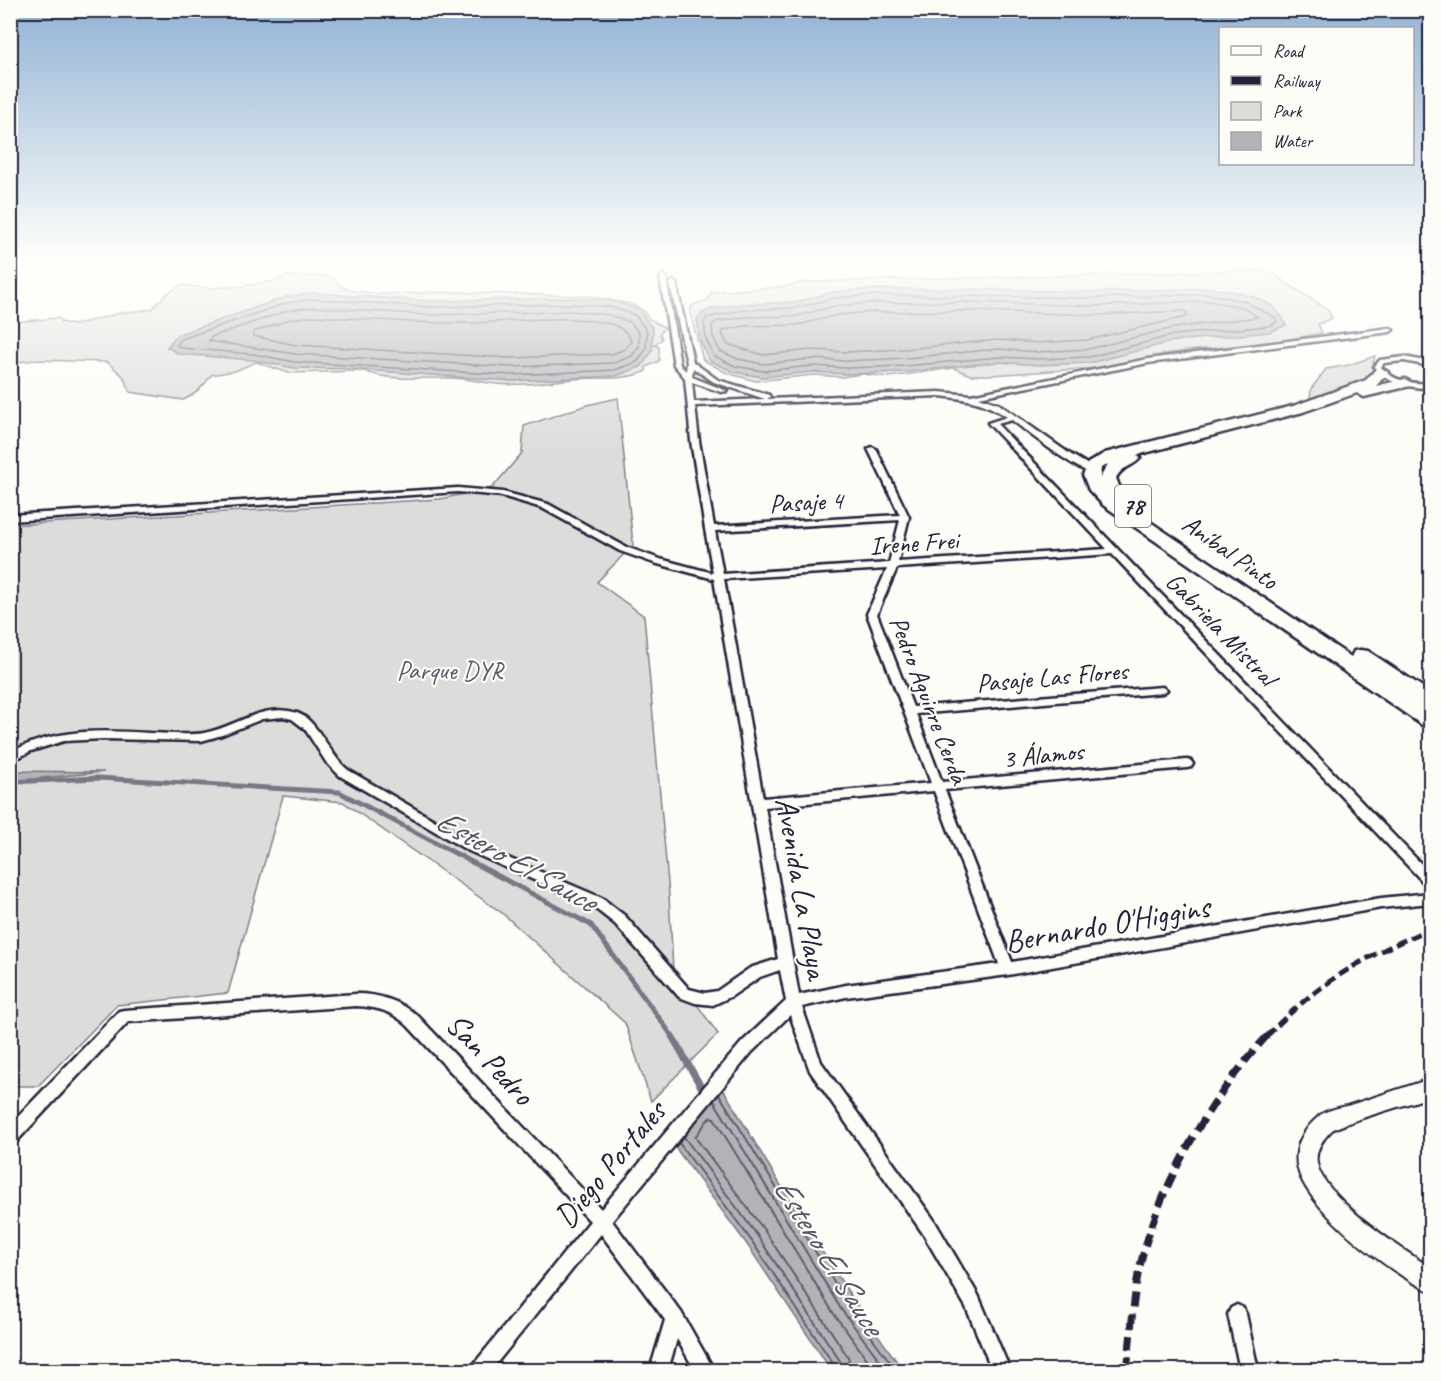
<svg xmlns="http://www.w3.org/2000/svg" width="1441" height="1381" viewBox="0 0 1441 1381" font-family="Caveat,sans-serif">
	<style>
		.green { fill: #dddcdb; stroke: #807f8b; stroke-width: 1.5 }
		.water { fill: #b2b2b7; stroke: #787885; stroke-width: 1.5 }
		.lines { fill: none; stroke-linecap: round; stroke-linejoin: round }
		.shore-far1 { stroke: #5c5c6d; stroke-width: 1.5 }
		.shore { stroke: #5c5c6d; stroke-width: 2 }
		.stream-far1 { stroke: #787885; stroke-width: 5 }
		.stream { stroke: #787885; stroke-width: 7 }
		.minor-casing { stroke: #22223b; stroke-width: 5 }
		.tertiary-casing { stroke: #22223b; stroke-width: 4 }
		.motorway-casing { stroke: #22223b; stroke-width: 5 }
		.minor { fill: #fdfcf7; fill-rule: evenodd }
		.tertiary { fill: #fdfcf7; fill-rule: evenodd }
		.motorway { fill: #fdfcf7; fill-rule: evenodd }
		.rail-far1 { stroke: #22223b; stroke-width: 5; stroke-dasharray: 11 5; stroke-linecap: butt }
		.rail { stroke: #22223b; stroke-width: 7; stroke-dasharray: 14 7; stroke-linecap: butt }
		.labels { text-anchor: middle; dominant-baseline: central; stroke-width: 4.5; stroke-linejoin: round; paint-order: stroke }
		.shield { fill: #fdfcf7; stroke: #646373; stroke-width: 1.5 }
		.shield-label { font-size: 24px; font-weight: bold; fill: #22223b }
		.street-label { font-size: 26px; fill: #22223b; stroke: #fdfcf7 }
		.park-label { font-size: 26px; fill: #5a5a6b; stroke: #fdfcf7 }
		.near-street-label { font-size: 32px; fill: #22223b; stroke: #fdfcf7 }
		.near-water-label { font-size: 33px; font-style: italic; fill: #545466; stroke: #fdfcf7 }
	</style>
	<rect width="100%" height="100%" fill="#fdfcf7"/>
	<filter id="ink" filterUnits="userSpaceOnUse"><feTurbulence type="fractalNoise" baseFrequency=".0167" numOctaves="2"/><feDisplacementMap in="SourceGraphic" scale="12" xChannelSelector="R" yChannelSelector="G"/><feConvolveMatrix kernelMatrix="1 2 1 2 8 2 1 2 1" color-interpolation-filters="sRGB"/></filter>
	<g filter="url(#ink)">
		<path class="green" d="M 1267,270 L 1328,310 L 1332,318 L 1318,324 L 1322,333 L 1280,341 L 1169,353 L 1096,368 L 990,375 L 970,375 L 954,368 L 889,377 L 862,374 L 842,377 L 814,375 L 756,381 L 727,373 L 703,360 L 690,313 L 692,305 L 708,300 L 711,292 L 781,287 L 805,282 Z
			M 287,276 L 326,276 L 336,279 L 337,283 L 348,290 L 379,294 L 453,292 L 588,296 L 631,304 L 643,310 L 648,318 L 665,328 L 660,333 L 662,339 L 654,345 L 659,347 L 659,361 L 646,367 L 646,371 L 642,373 C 619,381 597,377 574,379 C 549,382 522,386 496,384 C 479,382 463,377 446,378 C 419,378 389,381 364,371 L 289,373 L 256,362 L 235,371 L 211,375 C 206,384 194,396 183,400 L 130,392 L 123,376 L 107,362 L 35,360 L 11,363 L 11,322 L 59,318 L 61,322 L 74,325 L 120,313 L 152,309 L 166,294 L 181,285 L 210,288 L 243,286 L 274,281 Z
			M 1375,356 L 1373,363 L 1375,371 L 1366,380 L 1310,399 L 1311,389 L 1326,369 L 1349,365 Z
			M 618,398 L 633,545 L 597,582 L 644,616 L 669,895 L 673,971 L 718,1034 L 651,1101 L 625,1023 L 502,913 L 343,802 L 283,796 L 228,993 L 117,1005 L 38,1086 L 11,1086 L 11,525 L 440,499 L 492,488 L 522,453 L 524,426 L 587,405 Z"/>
		<path class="water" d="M 1209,288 C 1235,291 1276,296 1286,325 L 1270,332 L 1175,341 L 1090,363 L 1038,365 L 999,362 L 907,372 L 845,374 L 813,372 L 762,377 L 734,372 L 710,361 L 700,341 L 697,319 L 702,313 L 712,309 L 742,304 L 796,302 L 833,292 L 872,289 L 970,289 L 1096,292 Z
			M 313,293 L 429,301 L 574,298 L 612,301 L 638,309 L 653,329 L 652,351 L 641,367 L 616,376 L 511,381 L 351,369 L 294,368 L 252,360 L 179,354 L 167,347 L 177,335 L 286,297 Z
			M 11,771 L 104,772 L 11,781 Z
			M 715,1075 C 774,1176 834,1276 903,1370 L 831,1370 L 746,1243 L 666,1135 Z"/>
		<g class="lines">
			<path class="shore-far1" d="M 1208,294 L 1244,301 L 1276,318 L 1277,322 L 1269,326 L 1174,335 L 1089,357 L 1038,359 L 999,357 L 906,366 L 845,368 L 812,366 L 763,371 L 735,366 L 714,356 L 706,339 L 704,322 L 706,318 L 743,310 L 796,308 L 834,298 L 872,295 L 1096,298 Z
				M 314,299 L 429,307 L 574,304 L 611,307 L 635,315 L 647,331 L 646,349 L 637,362 L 615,370 L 512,375 L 295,362 L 253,354 L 181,348 L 177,345 L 181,339 L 287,303 Z
				M 1208,301 L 1243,307 L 1258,317 L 1173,328 L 1088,349 L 1038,352 L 998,349 L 906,358 L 845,361 L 812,359 L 763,364 L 738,359 L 720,351 L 713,337 L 712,325 L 715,322 L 744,317 L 797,316 L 835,306 L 872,303 L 970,302 L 1096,306 Z
				M 314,307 L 429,315 L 574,311 L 609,315 L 630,322 L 639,333 L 639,346 L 632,356 L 614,363 L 511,367 L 296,354 L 209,341 L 211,337 L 289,310 Z
				M 970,311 L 1096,315 L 1185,311 L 1188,314 L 1186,317 L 1087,340 L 1038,343 L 998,340 L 905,349 L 845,352 L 811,350 L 763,355 L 727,344 L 722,333 L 724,330 L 745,326 L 798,325 L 837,315 L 872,312 Z
				M 314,316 C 366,319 418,324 470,323 C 515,322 562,314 607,323 C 617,325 628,331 631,341 L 625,349 L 612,354 L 511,358 L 296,345 L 253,336 L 254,332 L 291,319 Z"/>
			<path class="shore" d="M 719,1094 L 848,1305 L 896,1370
				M 714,1101 L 841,1309 L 887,1370
				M 684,1137 L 757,1235 L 840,1361 L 843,1370
				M 679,1143 L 751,1240 L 834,1365 L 835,1370
				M 852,1370 L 848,1357 L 764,1230 L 695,1137 L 710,1117 L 714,1118 L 834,1314 L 875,1370"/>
			<path class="stream-far1" d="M 10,782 L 98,778 L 339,792 L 591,925 L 673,1037"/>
			<path class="stream" d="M 672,1036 L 704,1092"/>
			<defs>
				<path id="minor" d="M 663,275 L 666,277 L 680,365 L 686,371 L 687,363 L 670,283 L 673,281 L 676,283 L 693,362 L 718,380 L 769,395 L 770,397 L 767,399 L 939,392 L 971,395 L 1148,359 L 1390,328 L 1393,330 L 1390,332 L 1148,363 L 979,397 L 999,404 L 1070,454 L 1095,469 L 1095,473 C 1080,474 1026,431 1012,420 L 997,424 L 1430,873 L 1430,886 L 1426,885 L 1112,554 L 897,568 L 877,614 L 913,707 L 1162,687 L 1167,690 L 1162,693 L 916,714 L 942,782 L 1187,760 L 1191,761 L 1193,764 L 1191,767 L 1187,768 L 945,790 L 1012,962 L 1381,898 L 1430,893 L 1430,903 L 1381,908 L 1008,975 L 846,997 L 802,1007 L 821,1062 L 934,1220 L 978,1295 L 1010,1370 L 992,1370 L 966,1307 L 922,1232 L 810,1071 L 790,1015 L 752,1052 L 612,1221 L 681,1312 L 714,1370 L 695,1370 L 677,1339 L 668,1370 L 650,1370 L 665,1320 L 601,1234 L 491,1370 L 471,1370 L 474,1364 L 590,1221 L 408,1026 C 392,1011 377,1007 356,1006 L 128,1022 L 16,1142 L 10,1144 L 10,1125 L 119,1011 L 124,1010 L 356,994 C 380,994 400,1001 418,1016 L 601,1209 L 742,1042 L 786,1001 L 780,970 L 760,977 L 732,996 L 713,1005 L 695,1003 L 679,997 L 615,924 L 592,906 L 467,850 L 340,776 L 326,762 L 305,729 L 292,719 L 283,717 L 262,719 L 222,735 L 201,741 L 103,739 L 64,741 L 31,751 L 10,762 L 10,753 C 53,728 102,730 149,733 C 167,733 187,736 204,733 C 236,727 263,702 297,713 C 318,720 329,755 348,770 L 475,844 L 602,898 L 625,916 L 689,989 L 705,993 L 717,991 L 750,968 L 778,959 L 714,579 L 654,563 L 620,551 L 542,508 L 502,496 L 458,492 L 10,521 L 10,515 L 458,488 L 503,492 L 548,504 L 626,547 L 660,559 L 713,573 L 705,529 L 691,441 L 685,378 L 674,365 L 660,277 ZM 693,368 L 714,382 L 765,399 L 694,402 L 692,382 L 721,392 L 727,391 L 692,377 ZM 939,396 C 966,399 984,401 1007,417 L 988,423 L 1107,549 L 898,562 L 909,517 L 876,449 L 872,447 L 868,449 L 900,515 L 714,526 L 699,441 L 695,406 ZM 900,520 L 889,563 L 723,574 L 715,531 ZM 887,569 L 867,614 L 931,783 L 763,798 L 724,579 ZM 934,791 L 999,964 L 846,985 L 799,995 L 765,807 Z
					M 1404,357 L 1430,362 L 1430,366 L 1404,361 L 1384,363 L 1381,367 C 1393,382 1412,383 1430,384 L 1430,388 C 1409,388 1387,384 1374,367 L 1380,360 Z
					M 1237,1305 L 1243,1308 L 1246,1314 L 1258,1370 L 1240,1370 L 1228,1314 L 1231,1308 Z"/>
				<path id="tertiary" d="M 1430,1079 L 1430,1097 C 1413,1103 1340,1123 1331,1131 C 1322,1140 1315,1150 1317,1163 C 1323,1198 1402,1249 1430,1267 L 1430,1291 C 1392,1275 1303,1207 1297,1165 C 1294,1146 1304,1129 1318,1117 C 1325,1110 1338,1108 1347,1106 C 1375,1097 1402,1088 1430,1079 Z"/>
				<path id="motorway" d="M 1381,368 L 1388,372 L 1376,386 L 1405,379 L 1412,383 L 1410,386 L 1364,397 L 1357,393 L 1303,412 L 1137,455 L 1140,458 C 1132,468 1123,465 1116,478 L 1119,486 L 1135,502 L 1128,507 L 1351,657 L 1354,651 L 1361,650 L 1368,651 L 1430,692 L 1430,727 L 1422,725 L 1103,505 L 1089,490 L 1083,475 L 1088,463 L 1105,453 L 1293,406 L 1366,380 L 1376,369 ZM 1108,464 L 1100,478 L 1101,468 Z"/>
			</defs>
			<use href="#minor" class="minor-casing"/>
			<use href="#tertiary" class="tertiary-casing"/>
			<use href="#motorway" class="motorway-casing"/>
			<use href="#minor" class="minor"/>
			<use href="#tertiary" class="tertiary"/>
			<use href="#motorway" class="motorway"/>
			<path class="rail-far1" d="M 1266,1037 C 1316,984 1363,957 1430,929"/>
			<path class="rail" d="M 1127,1370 C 1131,1338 1132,1306 1138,1275 C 1155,1191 1210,1098 1267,1036"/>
		</g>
	</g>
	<linearGradient id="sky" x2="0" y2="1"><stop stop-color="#92b3d4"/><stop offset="0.57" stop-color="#fefefb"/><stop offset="1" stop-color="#fefefb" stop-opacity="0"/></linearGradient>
	<rect width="1441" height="452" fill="url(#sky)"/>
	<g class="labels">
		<rect class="shield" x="1115" y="485" width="36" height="42" rx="4.5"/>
		<g class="shield-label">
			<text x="1133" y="506">78</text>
		</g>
		<g class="street-label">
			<text transform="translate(806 502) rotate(-3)">Pasaje 4</text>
			<text transform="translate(914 543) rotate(-4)">Irene Frei</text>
			<text transform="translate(1230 552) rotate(35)">Aníbal Pinto</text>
			<text transform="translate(1221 629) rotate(46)">Gabriela Mistral</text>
			<text transform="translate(1052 677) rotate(-5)">Pasaje Las Flores</text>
			<text transform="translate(929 700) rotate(69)">Pedro Aguirre Cerda</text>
			<text transform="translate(1043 755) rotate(-6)">3 Álamos</text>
		</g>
		<g class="park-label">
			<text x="450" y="670">Parque DYR</text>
		</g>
		<g class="near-street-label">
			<text transform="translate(802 888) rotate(80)">Avenida La Playa</text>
			<text transform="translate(1107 924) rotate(-10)">Bernardo O'Higgins</text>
			<text transform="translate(490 1059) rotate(47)">San Pedro</text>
			<text transform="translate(610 1164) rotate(-50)">Diego Portales</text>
		</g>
		<g class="near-water-label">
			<text transform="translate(516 860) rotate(29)">Estero El Sauce</text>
			<text transform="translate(829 1256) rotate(58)">Estero El Sauce</text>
		</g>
	</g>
	<rect width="1441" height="1381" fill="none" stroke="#fdfcf7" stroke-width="36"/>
	<rect x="18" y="18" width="1405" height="1345" fill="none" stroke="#22223b" stroke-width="2" filter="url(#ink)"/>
	<rect x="1219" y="27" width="195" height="138" fill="#fdfcf7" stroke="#a5a5ac" stroke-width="1.5"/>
	<rect x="1231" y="46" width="30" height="9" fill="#fdfcf7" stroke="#a5a5ac" stroke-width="1.5"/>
	<text x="1273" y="57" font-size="18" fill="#22223b">Road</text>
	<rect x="1231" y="76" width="30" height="9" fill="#22223b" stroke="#a5a5ac" stroke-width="1.5"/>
	<text x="1273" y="87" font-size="18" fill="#22223b">Railway</text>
	<rect x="1231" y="102" width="30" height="18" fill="#dddcdb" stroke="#a5a5ac" stroke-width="1.5"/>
	<text x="1273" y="117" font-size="18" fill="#22223b">Park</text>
	<rect x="1231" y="132" width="30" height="18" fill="#b2b2b7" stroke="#a5a5ac" stroke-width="1.5"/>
	<text x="1273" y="147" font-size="18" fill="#22223b">Water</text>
</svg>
